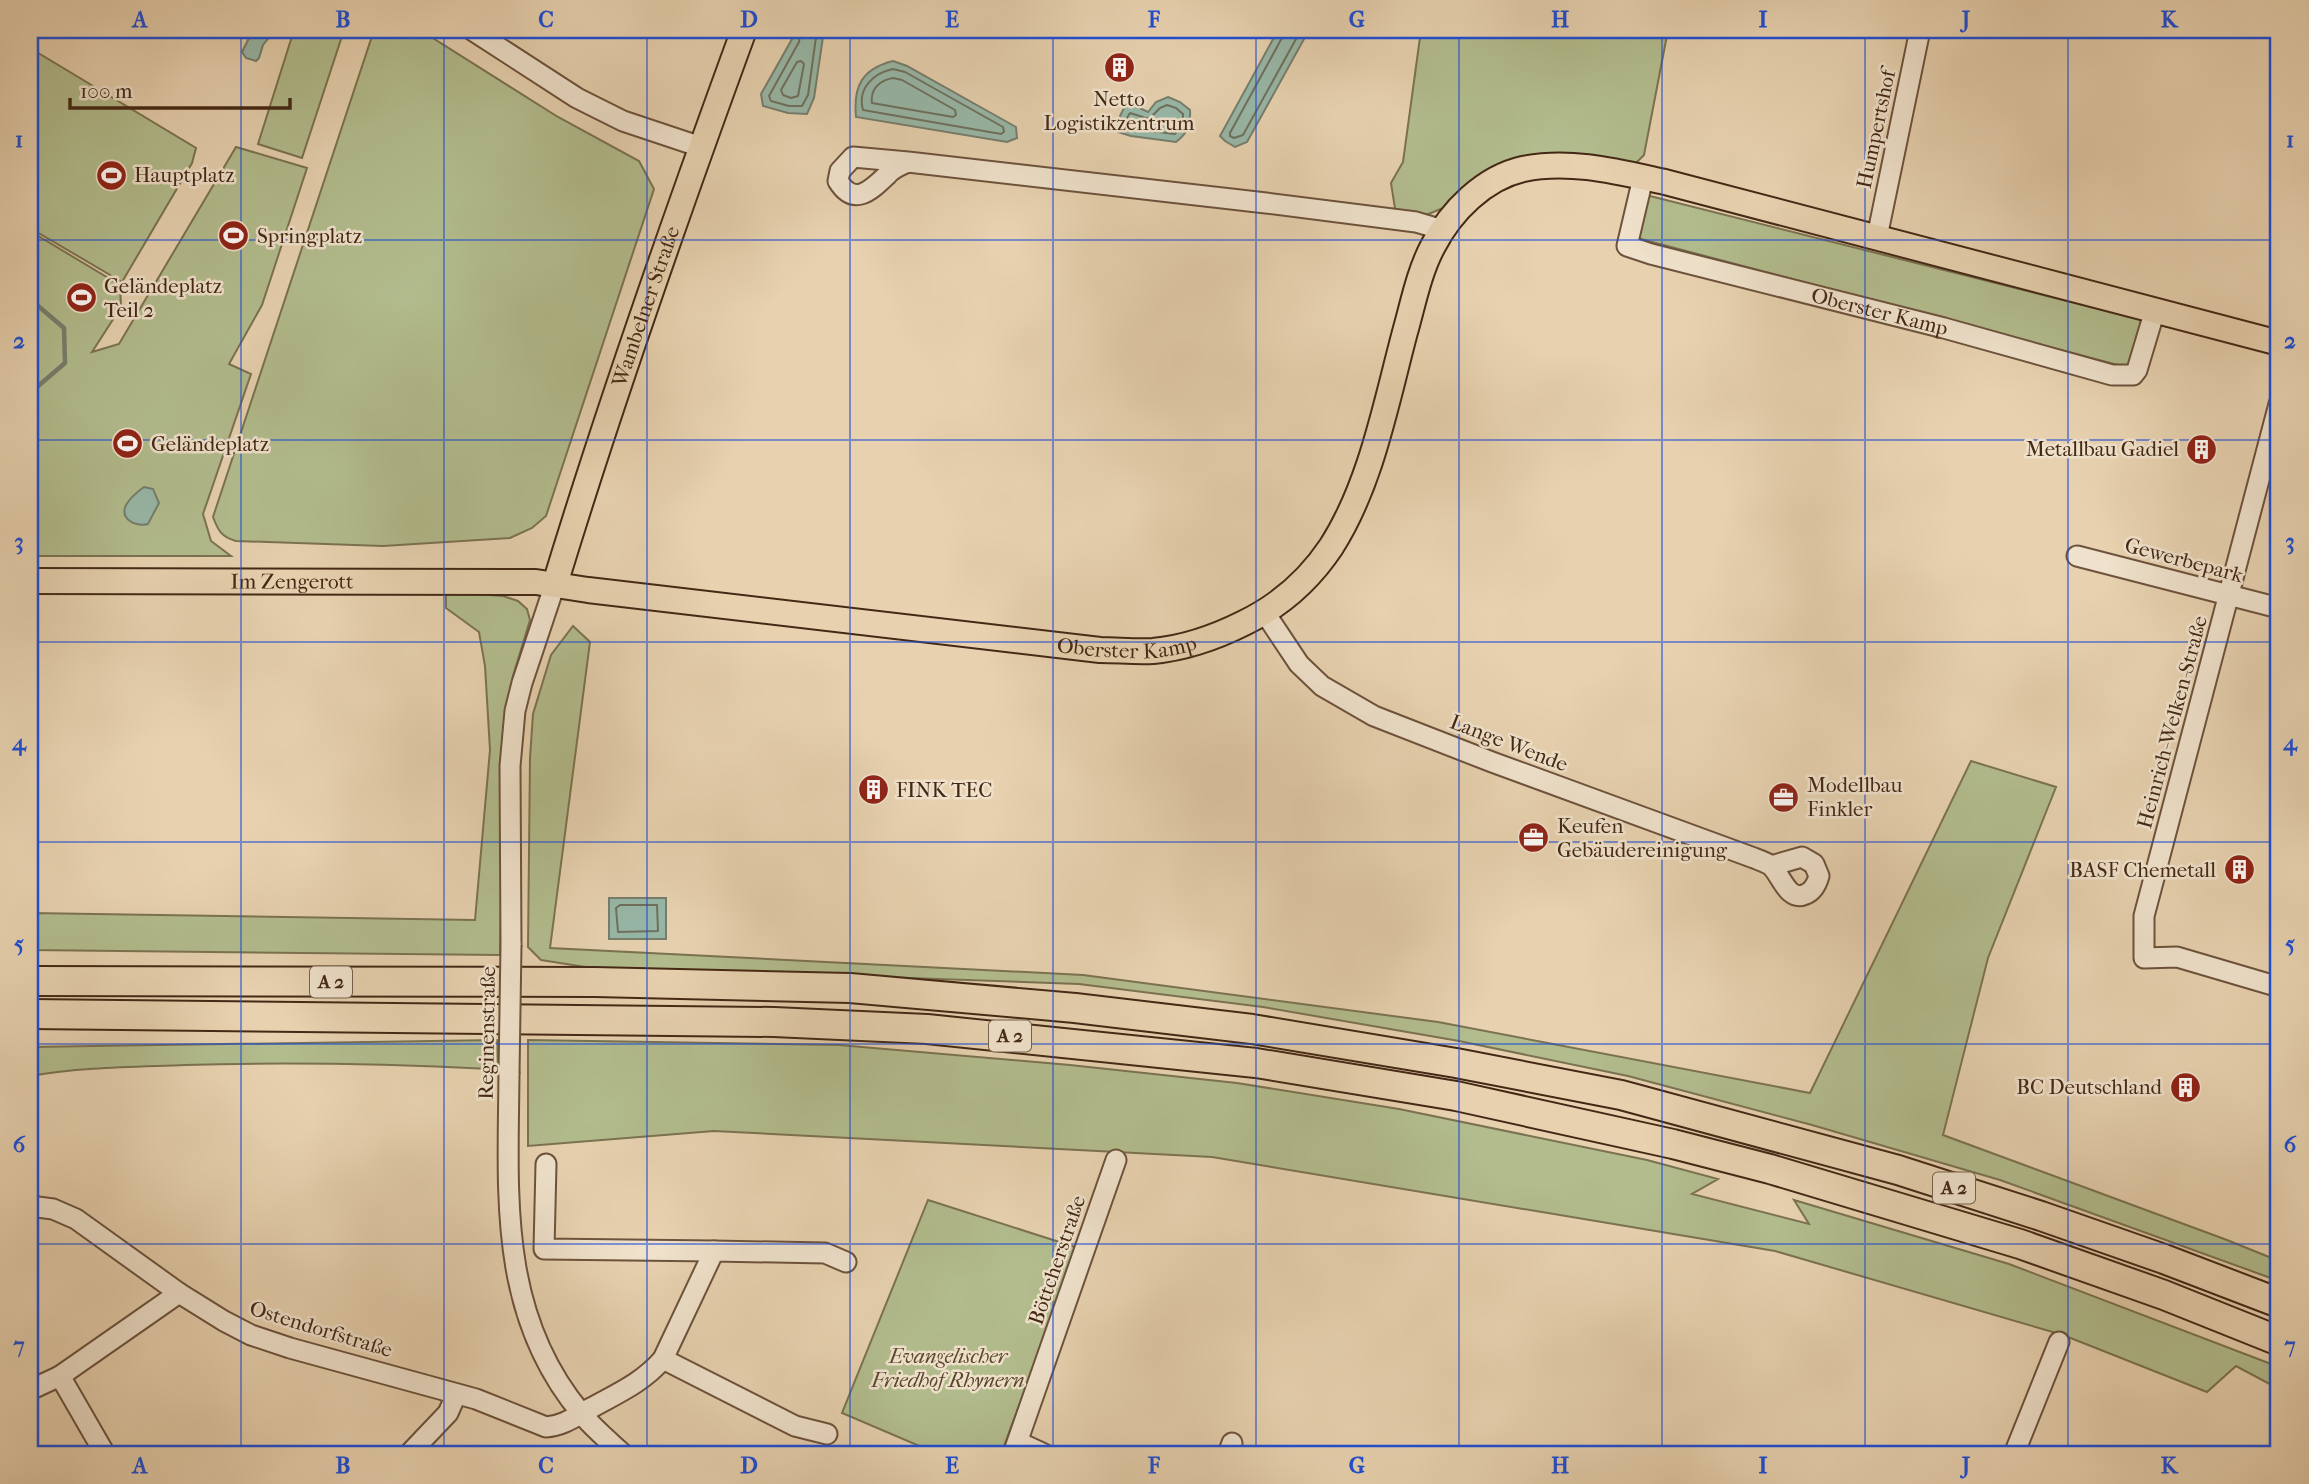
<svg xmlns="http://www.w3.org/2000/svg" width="2309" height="1484" viewBox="0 0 2309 1484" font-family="'IM FELL French Canon',serif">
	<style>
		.green { fill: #b2bc8d; stroke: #7b7251; stroke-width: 2 }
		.water { fill: #97b7a7; stroke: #767e6d; stroke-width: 2 }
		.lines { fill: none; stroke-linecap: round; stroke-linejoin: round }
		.shore { stroke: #6e705e; stroke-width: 2 }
		.stream { stroke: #767e6d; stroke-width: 4.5 }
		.minor-casing { stroke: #6d523c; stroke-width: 23 }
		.major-casing { stroke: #442815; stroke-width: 28 }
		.highway-casing { stroke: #442815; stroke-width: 32 }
		.minor { stroke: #efe1cb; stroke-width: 19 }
		.major { stroke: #e7d1af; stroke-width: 24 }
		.highway { stroke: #e7d1af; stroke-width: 28 }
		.minor-bridge-casing { stroke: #6d523c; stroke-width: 23; stroke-linecap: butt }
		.minor-bridge { stroke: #efe1cb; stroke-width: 19 }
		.grid { fill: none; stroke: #1d4ed8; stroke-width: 2; stroke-opacity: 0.55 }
		.labels { text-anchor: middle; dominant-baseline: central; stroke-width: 5; stroke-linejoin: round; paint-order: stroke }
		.shield { fill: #efe1cb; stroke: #77604c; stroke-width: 2 }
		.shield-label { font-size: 19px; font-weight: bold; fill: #442815 }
		.poi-label { font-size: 21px; fill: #442815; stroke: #efe1cb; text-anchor: start }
		.street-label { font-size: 21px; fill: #442815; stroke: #efe1cb }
		.park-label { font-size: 21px; font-style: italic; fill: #5a462d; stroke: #efe1cb }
		.neatline { fill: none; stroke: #1d4ed8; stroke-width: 2.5 }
		.grid-label { font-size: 23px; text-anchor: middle; font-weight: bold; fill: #1d4ed8 }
	</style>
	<rect width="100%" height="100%" fill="#e7d1af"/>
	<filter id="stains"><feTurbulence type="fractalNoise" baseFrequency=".00286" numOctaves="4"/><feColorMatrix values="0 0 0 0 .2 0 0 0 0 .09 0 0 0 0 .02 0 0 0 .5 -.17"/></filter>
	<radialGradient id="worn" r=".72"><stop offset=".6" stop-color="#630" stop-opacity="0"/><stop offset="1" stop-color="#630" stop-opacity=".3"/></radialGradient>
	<path class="green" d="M 294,30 L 344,30 L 302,158 L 258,144 Z
		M 374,30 L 420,30 L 558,117 L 639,161 L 654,189 L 546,516 L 532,528 L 510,538 L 383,546 L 236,541 C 221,537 218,530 213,517 Z
		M 1421,30 L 1668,30 L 1644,155 L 1634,165 L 1569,157 L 1426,215 L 1396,215 L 1391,183 L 1403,162 Z
		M 30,48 L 196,148 L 192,163 L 122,282 L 30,228 Z
		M 236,147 L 307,168 L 262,305 L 229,364 L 251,374 L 203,514 L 211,541 L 231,556 L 30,556 L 30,231 L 120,285 L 121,307 L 92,352 L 119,344 Z
		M 1646,195 L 2146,321 L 2133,369 L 1637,238 Z
		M 446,592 L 503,596 L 518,601 L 527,609 L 530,620 L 513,676 L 505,723 L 500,955 L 30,950 L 30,913 L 475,920 L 490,750 L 485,666 L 479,632 L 446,608 Z
		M 573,626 L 590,642 L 550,948 L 1083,975 L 1438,1022 L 1810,1093 L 1971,761 L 2056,787 L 1988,958 L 1943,1135 L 2227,1240 L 2279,1261 L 2279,1281 L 2000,1180 L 1812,1125 L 1628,1076 L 1459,1041 L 1263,1007 L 1079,984 L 794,974 L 598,969 L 541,960 L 528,947 L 530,758 L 533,714 L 551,655 Z
		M 497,1040 L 499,1076 L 490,1069 C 389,1064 287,1062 185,1065 C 133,1067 81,1067 30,1076 L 30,1047 Z
		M 528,1040 L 839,1045 L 1070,1065 L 1237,1083 L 1399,1109 L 1647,1160 L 1718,1179 L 1692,1194 L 1809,1224 L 1794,1200 L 2009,1264 L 2279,1367 L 2279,1389 L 2236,1366 L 2207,1392 L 2063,1335 L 1775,1251 L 1212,1157 L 714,1131 L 528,1146 Z
		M 928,1200 L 1078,1248 L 1001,1454 L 938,1454 L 842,1413 Z"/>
	<path class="water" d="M 253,30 L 275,30 L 263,45 L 259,58 L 256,61 L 246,58 L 242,52 Z
		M 795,30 L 824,30 L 814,98 L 807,114 L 788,113 L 763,106 L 761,94 L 792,39 Z
		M 1278,30 L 1309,30 L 1247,142 L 1235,147 L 1225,141 L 1220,136 Z
		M 893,61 L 907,66 L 1016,127 L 1017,138 L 1007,142 L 856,117 C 853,86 862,69 893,61 Z
		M 1168,97 L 1180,102 L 1190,110 C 1191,124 1188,133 1176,142 L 1131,136 L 1118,132 L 1119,118 L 1127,102 L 1148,112 L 1156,102 Z
		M 144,487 L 153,489 L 159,503 L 148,524 C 137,527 119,520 126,505 C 130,498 137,492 144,487 Z
		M 609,898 L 666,898 L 666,939 L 609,939 Z"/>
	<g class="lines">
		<path class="shore" d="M 801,30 L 799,42 L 769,96 L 771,101 L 789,106 L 802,106 L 808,95 L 817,30
			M 1284,30 L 1283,36 L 1230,133 L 1230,136 L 1234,138 L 1243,135 L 1301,30
			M 801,61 L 804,64 L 798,96 L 791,98 L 783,95 L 781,90 L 797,62 Z
			M 893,69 L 905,72 L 1003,127 L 1004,132 L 1001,134 L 863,110 C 857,89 873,73 893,69 Z
			M 893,78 L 902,80 L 955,110 L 956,115 L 953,117 L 872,103 C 870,89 880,80 893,78 Z
			M 1167,105 L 1176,108 L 1183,114 L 1183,123 L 1175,134 L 1133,129 L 1125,126 L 1125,121 L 1130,113 L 1149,119 L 1160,108 Z
			M 620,905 L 657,905 L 658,931 L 618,932 L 616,908 Z"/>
		<path class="stream" d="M 30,299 L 64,328 L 65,363 L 30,393"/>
		<defs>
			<g id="minor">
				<path d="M 472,30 L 577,98 L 623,121 L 701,147"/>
				<path d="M 908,162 C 901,165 893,168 888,174 C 872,189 855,208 838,181 L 840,171 L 853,157 L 908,162 L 1266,203 L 1416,222 L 1443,230"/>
				<path id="s1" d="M 1643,178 L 1627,246 L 1651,254 L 1944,328 L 2112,375 L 2133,375 L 2137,370 L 2155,310"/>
				<path d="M 1877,237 L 1920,30"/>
				<path d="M 2279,404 L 2144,916 L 2144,958 L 2177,957 L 2279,987"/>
				<path d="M 2077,556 L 2279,608"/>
				<path d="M 1265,613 L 1299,664 L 1322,686 L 1374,716 L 1492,762 L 1754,858 C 1759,860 1765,862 1770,865 C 1781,873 1787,903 1806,894 C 1813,891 1817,883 1819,876 L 1814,864 L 1802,857 L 1771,866"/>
				<path d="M 511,945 L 510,766 L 515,711 L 522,683 L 555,584"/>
				<path d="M 509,1074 C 508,1195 498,1314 581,1413 C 593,1428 609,1441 623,1454"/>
				<path d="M 546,1164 L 544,1249 L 714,1251"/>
				<path d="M 30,1206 L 53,1209 L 76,1219 L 179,1293 L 224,1321 L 251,1335 L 290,1348 L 476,1399 L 546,1427 C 563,1426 576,1416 591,1408 C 618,1393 642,1383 663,1359 L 714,1251 L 825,1253 L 846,1262"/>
				<path d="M 663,1359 L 795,1426 L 827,1434"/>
				<path d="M 60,1376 L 105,1454"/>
				<path d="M 30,1390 L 60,1376 L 179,1293"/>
				<path d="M 1018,1442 L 1044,1454"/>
				<path d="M 409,1454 L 448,1413 L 456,1395"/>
				<path d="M 1013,1454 L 1116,1160"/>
				<path d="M 1228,1454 L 1232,1443"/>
				<path d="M 2014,1454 L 2059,1342"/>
			</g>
			<g id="major">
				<path id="s2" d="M 30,581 L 536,582 L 588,590 L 1100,650 C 1117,650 1136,652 1153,651 C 1185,648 1216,637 1244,623 C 1279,606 1309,580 1331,547 C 1371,485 1386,403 1405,332 C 1413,304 1419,272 1433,246 C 1451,211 1484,178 1523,169 C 1570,159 1619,172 1665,182 L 2279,343"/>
				<path id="s3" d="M 555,584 C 612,397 677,213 744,30"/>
			</g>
			<path id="highway" d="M 30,981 L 595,982 L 850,988 L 1075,1008 L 1252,1029 L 1456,1063 L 1621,1095 L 1898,1170 L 2041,1216 L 2164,1259 L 2279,1303
				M 30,1014 L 774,1022 L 927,1029 L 1256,1063 L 1456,1096 L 1673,1144 L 1770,1169 L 2020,1244 L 2164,1295 L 2279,1341"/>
		</defs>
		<use href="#minor" class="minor-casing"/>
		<use href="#major" class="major-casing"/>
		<use href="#highway" class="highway-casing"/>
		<use href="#minor" class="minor"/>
		<use href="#major" class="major"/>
		<use href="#highway" class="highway"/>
		<defs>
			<path id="minor-bridge" d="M 509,1074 L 511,945"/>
		</defs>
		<use href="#minor-bridge" class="minor-bridge-casing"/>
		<use href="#minor-bridge" class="minor-bridge"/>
	</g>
	<path class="grid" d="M 241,30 L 241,1454M 444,30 L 444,1454M 647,30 L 647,1454M 850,30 L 850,1454M 1053,30 L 1053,1454M 1256,30 L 1256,1454M 1459,30 L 1459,1454M 1662,30 L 1662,1454M 1865,30 L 1865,1454M 2068,30 L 2068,1454M 30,240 L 2279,240M 30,440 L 2279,440M 30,642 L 2279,642M 30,842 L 2279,842M 30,1044 L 2279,1044M 30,1244 L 2279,1244"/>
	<defs>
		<symbol id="building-disc" viewBox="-11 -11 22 22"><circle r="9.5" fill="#8f2418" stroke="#efe1cb"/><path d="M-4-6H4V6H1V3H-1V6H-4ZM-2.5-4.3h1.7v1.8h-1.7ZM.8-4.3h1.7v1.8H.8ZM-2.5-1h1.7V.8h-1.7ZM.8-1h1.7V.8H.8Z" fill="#fff"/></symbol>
		<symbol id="stadium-disc" viewBox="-11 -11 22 22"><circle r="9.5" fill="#8f2418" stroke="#efe1cb"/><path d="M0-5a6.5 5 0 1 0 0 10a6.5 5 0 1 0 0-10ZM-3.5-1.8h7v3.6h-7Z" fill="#fff"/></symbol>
		<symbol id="office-disc" viewBox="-11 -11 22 22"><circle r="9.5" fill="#8f2418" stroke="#efe1cb"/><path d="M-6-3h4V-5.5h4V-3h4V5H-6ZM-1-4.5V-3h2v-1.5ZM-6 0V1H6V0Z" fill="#fff"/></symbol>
	</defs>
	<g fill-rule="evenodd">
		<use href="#building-disc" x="1102" y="50" width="35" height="35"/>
		<use href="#stadium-disc" x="94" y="158" width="35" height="35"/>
		<use href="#stadium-disc" x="216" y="218" width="35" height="35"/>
		<use href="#stadium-disc" x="64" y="280" width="35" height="35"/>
		<use href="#stadium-disc" x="110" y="426" width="35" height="35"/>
		<use href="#building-disc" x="2184" y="432" width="35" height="35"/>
		<use href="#building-disc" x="856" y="772" width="35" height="35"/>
		<use href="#office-disc" x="1766" y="780" width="35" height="35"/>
		<use href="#office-disc" x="1516" y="820" width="35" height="35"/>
		<use href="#building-disc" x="2222" y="852" width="35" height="35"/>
		<use href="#building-disc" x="2168" y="1070" width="35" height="35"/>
	</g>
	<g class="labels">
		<g class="shield">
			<rect x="310" y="966.5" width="42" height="31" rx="5"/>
			<rect x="989" y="1020.5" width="42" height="31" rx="5"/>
			<rect x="1933" y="1172.5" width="42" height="31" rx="5"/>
		</g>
		<g class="shield-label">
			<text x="331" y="982">A 2</text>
			<text x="1010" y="1036">A 2</text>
			<text x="1954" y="1188">A 2</text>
		</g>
		<g class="poi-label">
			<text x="1119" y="99" text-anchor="middle">Netto<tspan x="1119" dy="24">Logistikzentrum</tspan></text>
			<text x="134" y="175">Hauptplatz</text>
			<text x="257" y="236">Springplatz</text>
			<text x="104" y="286">Geländeplatz<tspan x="104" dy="24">Teil 2</tspan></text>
			<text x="151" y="444">Geländeplatz</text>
			<text x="2179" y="449" text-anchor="end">Metallbau Gadiel</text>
			<text x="1807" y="785">Modellbau<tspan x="1807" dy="24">Finkler</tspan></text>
			<text x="896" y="790">FINK TEC</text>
			<text x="1557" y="826">Keufen<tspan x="1557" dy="24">Gebäudereinigung</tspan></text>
			<text x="2216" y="870" text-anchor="end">BASF Chemetall</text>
			<text x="2162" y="1087" text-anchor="end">BC Deutschland</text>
		</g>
		<g class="street-label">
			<text transform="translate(1876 129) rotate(-78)">Humpertshof</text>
			<text stroke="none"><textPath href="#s3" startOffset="292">Wambelner Straße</textPath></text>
			<text stroke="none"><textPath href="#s1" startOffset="331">Oberster Kamp</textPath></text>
			<text transform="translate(2184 560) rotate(15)">Gewerbepark</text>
			<text stroke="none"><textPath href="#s2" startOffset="262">Im Zengerott</textPath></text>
			<text stroke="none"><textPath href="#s2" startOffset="1101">Oberster Kamp</textPath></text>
			<text transform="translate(2172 722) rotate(-75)">Heinrich-Welken-Straße</text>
			<text transform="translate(1509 743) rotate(21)">Lange Wende</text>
			<text transform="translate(487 1033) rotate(-89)">Reginenstraße</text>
			<text transform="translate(1057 1260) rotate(-71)">Böttcherstraße</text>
			<text transform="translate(321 1329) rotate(17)">Ostendorfstraße</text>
		</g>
		<g class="park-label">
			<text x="948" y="1356">Evangelischer<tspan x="948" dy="24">Friedhof Rhynern</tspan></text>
		</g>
	</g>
	<rect width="2309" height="1484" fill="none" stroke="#e7d1af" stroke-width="77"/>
	<path d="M70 98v10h220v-10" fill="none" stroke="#442815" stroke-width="3.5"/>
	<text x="80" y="98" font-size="21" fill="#442815" stroke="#efe1cb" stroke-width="5" paint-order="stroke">100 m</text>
	<rect x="38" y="38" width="2232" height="1408" class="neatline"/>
	<g class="grid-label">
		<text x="140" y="27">A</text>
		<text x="343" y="27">B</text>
		<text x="546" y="27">C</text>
		<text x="749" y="27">D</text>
		<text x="952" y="27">E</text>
		<text x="1154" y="27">F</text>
		<text x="1357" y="27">G</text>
		<text x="1560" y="27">H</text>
		<text x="1763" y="27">I</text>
		<text x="1966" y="27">J</text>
		<text x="2169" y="27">K</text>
		<text x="19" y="147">1</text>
		<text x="2290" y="147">1</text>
		<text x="19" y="348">2</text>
		<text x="2290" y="348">2</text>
		<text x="19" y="549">3</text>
		<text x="2290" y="549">3</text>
		<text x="19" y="750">4</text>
		<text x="2290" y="750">4</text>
		<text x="19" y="951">5</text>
		<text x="2290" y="951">5</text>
		<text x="19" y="1152">6</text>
		<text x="2290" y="1152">6</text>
		<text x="19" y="1353">7</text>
		<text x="2290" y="1353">7</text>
		<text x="140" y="1473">A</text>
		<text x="343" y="1473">B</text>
		<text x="546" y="1473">C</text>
		<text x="749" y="1473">D</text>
		<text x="952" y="1473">E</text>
		<text x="1154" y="1473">F</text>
		<text x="1357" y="1473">G</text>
		<text x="1560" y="1473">H</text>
		<text x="1763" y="1473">I</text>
		<text x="1966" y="1473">J</text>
		<text x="2169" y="1473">K</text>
	</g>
	<rect width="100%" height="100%" filter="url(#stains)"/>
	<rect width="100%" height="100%" fill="url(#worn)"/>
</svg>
